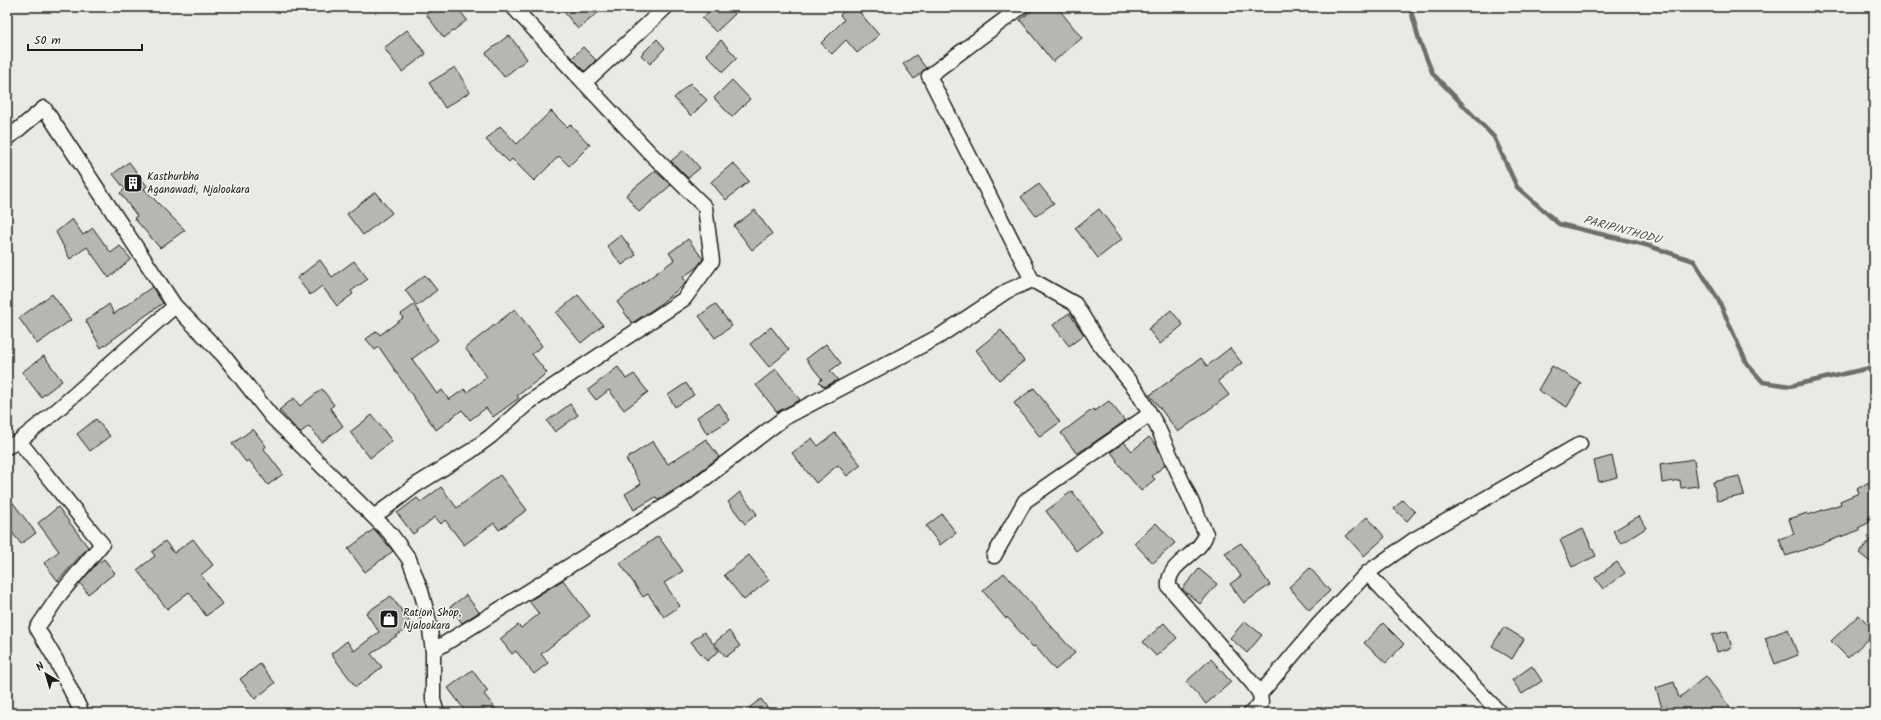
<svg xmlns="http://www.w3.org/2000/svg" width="1881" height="720" viewBox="0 0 1881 720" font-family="Kalam,sans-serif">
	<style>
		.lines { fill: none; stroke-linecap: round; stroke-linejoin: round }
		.stream { stroke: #6d6d6c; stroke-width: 4.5 }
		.building { fill: #b6b6b3; stroke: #1c1c1c }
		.minor-casing { stroke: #1c1c1c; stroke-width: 17 }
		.minor { stroke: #f6f6f2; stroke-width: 14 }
		.labels { text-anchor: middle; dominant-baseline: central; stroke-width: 3; stroke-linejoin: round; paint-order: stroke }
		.poi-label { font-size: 11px; fill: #1c1c1c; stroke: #f6f6f2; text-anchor: start }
		.water-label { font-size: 12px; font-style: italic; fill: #525251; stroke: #f6f6f2 }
	</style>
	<rect width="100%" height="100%" fill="#e9e9e5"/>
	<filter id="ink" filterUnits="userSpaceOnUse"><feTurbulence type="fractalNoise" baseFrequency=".025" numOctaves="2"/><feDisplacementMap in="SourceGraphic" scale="8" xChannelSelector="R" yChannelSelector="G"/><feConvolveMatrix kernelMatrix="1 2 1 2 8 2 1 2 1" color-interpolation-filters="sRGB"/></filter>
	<g filter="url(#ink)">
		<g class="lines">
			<path class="stream" d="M 1410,7 L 1419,40 L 1433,74 L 1494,137 L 1517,187 L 1559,224 L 1646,245 L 1694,261 L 1718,299 L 1747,364 L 1763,382 L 1790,386 L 1874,367"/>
		</g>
		<path class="building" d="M 435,7 L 457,7 L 467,20 L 444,38 L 426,14 Z
			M 560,7 L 605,7 L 578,29 Z
			M 714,7 L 728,7 L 735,14 L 716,32 L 702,18 Z
			M 849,7 L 855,7 L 879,35 L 857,53 L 846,40 L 832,54 L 821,43 L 844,20 L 840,15 Z
			M 1036,7 L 1057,7 L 1082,38 L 1053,62 L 1020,20 Z
			M 407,30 L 426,54 L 402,72 L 384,48 Z
			M 509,35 L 527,59 L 504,77 L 486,53 Z
			M 657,39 L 665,48 L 650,64 L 641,55 Z
			M 721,40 L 737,58 L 723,72 L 706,54 Z
			M 583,47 L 596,60 L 585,71 L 572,58 Z
			M 916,55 L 926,68 L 914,79 L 903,64 Z
			M 455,67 L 470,92 L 445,108 L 429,83 Z
			M 732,80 L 750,99 L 732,117 L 714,98 Z
			M 690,83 L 707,100 L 691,116 L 674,98 Z
			M 551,111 L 567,127 L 570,124 L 590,145 L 569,166 L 559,156 L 534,181 L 512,159 L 509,162 L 486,140 L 500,126 L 517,144 Z
			M 684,150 L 700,168 L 688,178 L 671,161 Z
			M 129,162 L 147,186 L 144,189 L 185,230 L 160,248 L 134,218 L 137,216 L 120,193 L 125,189 L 113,174 Z
			M 733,163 L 749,181 L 726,200 L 711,182 Z
			M 655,171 L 671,185 L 639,212 L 626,195 Z
			M 1039,184 L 1054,203 L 1036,216 L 1021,197 Z
			M 375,192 L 392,213 L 363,235 L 347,214 Z
			M 1099,209 L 1122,239 L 1098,258 L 1075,228 Z
			M 755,210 L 772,234 L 752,250 L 734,226 Z
			M 72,219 L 83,235 L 93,228 L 111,253 L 120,246 L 131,259 L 109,278 L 87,247 L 70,259 L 56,232 Z
			M 621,235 L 636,255 L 622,265 L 607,246 Z
			M 688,239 L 703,259 L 697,267 L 683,277 L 686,282 L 685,284 L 655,308 L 632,323 L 617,302 L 674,260 L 669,253 Z
			M 320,260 L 332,277 L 354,261 L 368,279 L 351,291 L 353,294 L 337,306 L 322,286 L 310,295 L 297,278 Z
			M 425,275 L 437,290 L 417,306 L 405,290 Z
			M 152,287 L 163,303 L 101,348 L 86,321 L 109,304 L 114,314 Z
			M 52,294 L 71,320 L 37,344 L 19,318 Z
			M 578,295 L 603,325 L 581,343 L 556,313 Z
			M 715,304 L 732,326 L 715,338 L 699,316 Z
			M 414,305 L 438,340 L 412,359 L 437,394 L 442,390 L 449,400 L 464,389 L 467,392 L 487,377 L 465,348 L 515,309 L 542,346 L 532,354 L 547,373 L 517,396 L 519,398 L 493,417 L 486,408 L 470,420 L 462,410 L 436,430 L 379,347 L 375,350 L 366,339 L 377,331 L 380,335 L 403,318 L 401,314 Z
			M 1171,310 L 1183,325 L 1160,344 L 1148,329 Z
			M 1069,313 L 1084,335 L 1069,346 L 1053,325 Z
			M 771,327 L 789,350 L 769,367 L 750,344 Z
			M 1001,330 L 1024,361 L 999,380 L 976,350 Z
			M 826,344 L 841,363 L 830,371 L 838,380 L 824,387 L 819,382 L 822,379 L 806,359 Z
			M 1230,348 L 1242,363 L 1218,381 L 1229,395 L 1178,432 L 1150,395 L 1201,358 L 1207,366 Z
			M 44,356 L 62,381 L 41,397 L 22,372 Z
			M 1552,366 L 1581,383 L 1567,407 L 1538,390 Z
			M 618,367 L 626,379 L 634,374 L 648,392 L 624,410 L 609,390 L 596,400 L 588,390 Z
			M 776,369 L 800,400 L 777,412 L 756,385 Z
			M 686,383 L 694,395 L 675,407 L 668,395 Z
			M 1034,388 L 1060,422 L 1040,437 L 1014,403 Z
			M 322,389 L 334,405 L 330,408 L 343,426 L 322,442 L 309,426 L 300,433 L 279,410 L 294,398 L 300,406 Z
			M 1109,401 L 1125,421 L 1077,454 L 1061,433 L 1093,409 L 1095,411 Z
			M 719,403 L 730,420 L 707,434 L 697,417 Z
			M 570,404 L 578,415 L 555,432 L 547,421 Z
			M 372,415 L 392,441 L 370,458 L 350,432 Z
			M 96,419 L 110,436 L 90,451 L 77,434 Z
			M 253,429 L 266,446 L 264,449 L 283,474 L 268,485 L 249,460 L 246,462 L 232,444 Z
			M 835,433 L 861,465 L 847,476 L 838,465 L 816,483 L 792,453 L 812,438 L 818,446 Z
			M 1149,437 L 1157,446 L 1165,465 L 1152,476 L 1155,479 L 1141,491 L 1116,461 L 1117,460 L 1111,452 L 1124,442 L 1132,451 Z
			M 706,439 L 719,457 L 681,486 L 658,500 L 656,497 L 634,510 L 625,494 L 641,484 L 626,459 L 653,441 L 668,464 Z
			M 1612,456 L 1617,477 L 1599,482 L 1594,461 Z
			M 1694,459 L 1698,486 L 1681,488 L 1680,480 L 1662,483 L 1660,464 Z
			M 500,475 L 527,510 L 499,530 L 494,523 L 464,545 L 445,520 L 441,524 L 435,517 L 413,534 L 397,513 L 417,498 L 421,502 L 441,487 L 457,508 Z
			M 1739,476 L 1744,495 L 1717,501 L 1713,482 Z
			M 1874,479 L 1874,514 L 1868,518 L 1870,522 L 1858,528 L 1860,530 L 1786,556 L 1779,539 L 1794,534 L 1789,519 L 1807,513 L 1808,515 L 1841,504 L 1840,501 L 1859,493 L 1857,489 Z
			M 1072,491 L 1102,531 L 1076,551 L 1046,511 Z
			M 740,492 L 757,514 L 745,524 L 728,502 Z
			M 7,495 L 36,533 L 21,544 L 7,526 Z
			M 1402,500 L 1415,512 L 1407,521 L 1394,509 Z
			M 58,507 L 88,547 L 58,581 L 44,563 L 59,551 L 38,523 Z
			M 942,514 L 956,533 L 940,545 L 926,526 Z
			M 1639,516 L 1646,528 L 1621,544 L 1613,531 Z
			M 1367,517 L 1385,537 L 1364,556 L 1346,536 Z
			M 1156,523 L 1175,543 L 1153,563 L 1134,543 Z
			M 374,529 L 393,551 L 365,572 L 348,549 Z
			M 1583,529 L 1596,556 L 1572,567 L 1560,540 Z
			M 1874,535 L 1874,565 L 1859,553 Z
			M 658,536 L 683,571 L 664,583 L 680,606 L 664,617 L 648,594 L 643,597 L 620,563 Z
			M 193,539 L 213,565 L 201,575 L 222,604 L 206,616 L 189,592 L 167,609 L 137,570 L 155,556 L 152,552 L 165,541 L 174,553 Z
			M 1241,543 L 1270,585 L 1244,603 L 1230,584 L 1241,576 L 1225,553 Z
			M 749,555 L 769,580 L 744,600 L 724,575 Z
			M 104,559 L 115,573 L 88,594 L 80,583 L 99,561 L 100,562 Z
			M 1617,562 L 1625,573 L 1603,589 L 1595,578 Z
			M 1310,568 L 1330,591 L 1309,610 L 1289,587 Z
			M 1199,569 L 1217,584 L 1200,604 L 1182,589 Z
			M 1004,573 L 1075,653 L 1055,670 L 1035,646 L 1033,647 L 1007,617 L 1006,619 L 983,591 Z
			M 563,580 L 590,616 L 541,654 L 548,663 L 534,674 L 516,651 L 512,654 L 500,639 L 518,625 L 521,628 L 539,614 L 529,601 Z
			M 466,595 L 479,612 L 462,623 L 450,607 Z
			M 391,596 L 412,625 L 371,654 L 382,667 L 356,687 L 331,654 L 347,641 L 354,651 L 379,632 L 366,613 Z
			M 1859,615 L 1874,630 L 1874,633 L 1848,658 L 1831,641 Z
			M 1245,621 L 1262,635 L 1247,653 L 1230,638 Z
			M 1164,623 L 1177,638 L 1156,656 L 1143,642 Z
			M 1383,623 L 1404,644 L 1386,663 L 1364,643 Z
			M 1504,627 L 1524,639 L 1512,659 L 1492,646 Z
			M 1788,629 L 1798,655 L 1775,664 L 1765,638 Z
			M 729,631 L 740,646 L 726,657 L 714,643 Z
			M 1727,631 L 1732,648 L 1717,652 L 1712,635 Z
			M 704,632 L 719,651 L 707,661 L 691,642 Z
			M 1211,659 L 1231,682 L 1206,704 L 1186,682 Z
			M 260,664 L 275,683 L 255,699 L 240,679 Z
			M 1532,666 L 1542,681 L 1522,694 L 1512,680 Z
			M 472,670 L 488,691 L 484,694 L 499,713 L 467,713 L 448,688 Z
			M 1706,676 L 1734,713 L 1660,713 L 1663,711 L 1656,688 L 1674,682 L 1679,698 Z
			M 761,699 L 771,713 L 742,713 Z"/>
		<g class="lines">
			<defs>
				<path id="minor" d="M 1021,7 L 929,76 L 1032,280
					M 584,83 L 666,7
					M 7,139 L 44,108 L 175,306
					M 19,441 L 102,544 L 61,593 L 37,628 L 56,660 L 82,713
					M 7,447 L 19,441 L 56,411 L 175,306 L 223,355 L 272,417 L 390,533 L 409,559 L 421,591 L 428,617 L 433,651 L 433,700 L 437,713
					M 375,516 L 416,485 L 471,451 L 491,436 L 528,403 L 684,299 L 712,261 L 705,207 L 649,152 L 513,7
					M 994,556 L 1025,501 L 1150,414
					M 1367,573 L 1500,713
					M 433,651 L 686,493 L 784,418 L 938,337 L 1007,291 L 1032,280 L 1075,304 L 1099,343 L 1137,391 L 1157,426 L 1206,534 C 1200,556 1166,562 1169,587 L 1253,684 L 1260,694 L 1261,703 L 1251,713
					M 1260,694 L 1319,624 L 1367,573 L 1415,539 L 1580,444"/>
			</defs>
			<use href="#minor" class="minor-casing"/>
			<use href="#minor" class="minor"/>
		</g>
	</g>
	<defs>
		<symbol id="building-square" viewBox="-11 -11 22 22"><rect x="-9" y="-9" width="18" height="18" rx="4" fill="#1c1c1c" stroke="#f6f6f2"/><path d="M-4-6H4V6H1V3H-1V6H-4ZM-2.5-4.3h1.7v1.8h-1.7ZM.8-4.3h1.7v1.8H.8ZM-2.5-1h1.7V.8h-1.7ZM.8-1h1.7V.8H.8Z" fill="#fff"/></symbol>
		<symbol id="shop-square" viewBox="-11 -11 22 22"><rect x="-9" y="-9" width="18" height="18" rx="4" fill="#1c1c1c" stroke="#f6f6f2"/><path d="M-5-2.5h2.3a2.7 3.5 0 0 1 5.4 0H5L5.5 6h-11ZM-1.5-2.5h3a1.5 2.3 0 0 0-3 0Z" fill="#fff"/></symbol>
	</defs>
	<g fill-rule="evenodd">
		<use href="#building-square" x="122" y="172" width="22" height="22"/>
		<use href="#shop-square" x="378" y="608" width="22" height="22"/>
	</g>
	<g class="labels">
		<g class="poi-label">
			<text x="147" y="177">Kasthurbha<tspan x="147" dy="13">Aganawadi, Njalookara</tspan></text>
			<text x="403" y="613">Ration Shop,<tspan x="403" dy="13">Njalookara</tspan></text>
		</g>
		<g class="water-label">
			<text transform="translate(1622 230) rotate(15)">PARIPINTHODU</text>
		</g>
	</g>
	<rect width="1881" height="720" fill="none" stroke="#f6f6f2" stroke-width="24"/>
	<rect x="12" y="12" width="1857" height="696" fill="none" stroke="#1c1c1c" stroke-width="1.5" filter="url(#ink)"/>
	<g transform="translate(46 674) rotate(322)" stroke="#f6f6f2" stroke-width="3" paint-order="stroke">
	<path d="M0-3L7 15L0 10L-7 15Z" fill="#1c1c1c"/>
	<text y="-6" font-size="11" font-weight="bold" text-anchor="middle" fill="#1c1c1c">N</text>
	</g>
	<path d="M28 44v6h114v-6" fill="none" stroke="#1c1c1c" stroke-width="2"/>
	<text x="34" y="44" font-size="12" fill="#1c1c1c" stroke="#f6f6f2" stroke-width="3" paint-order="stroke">50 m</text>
</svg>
